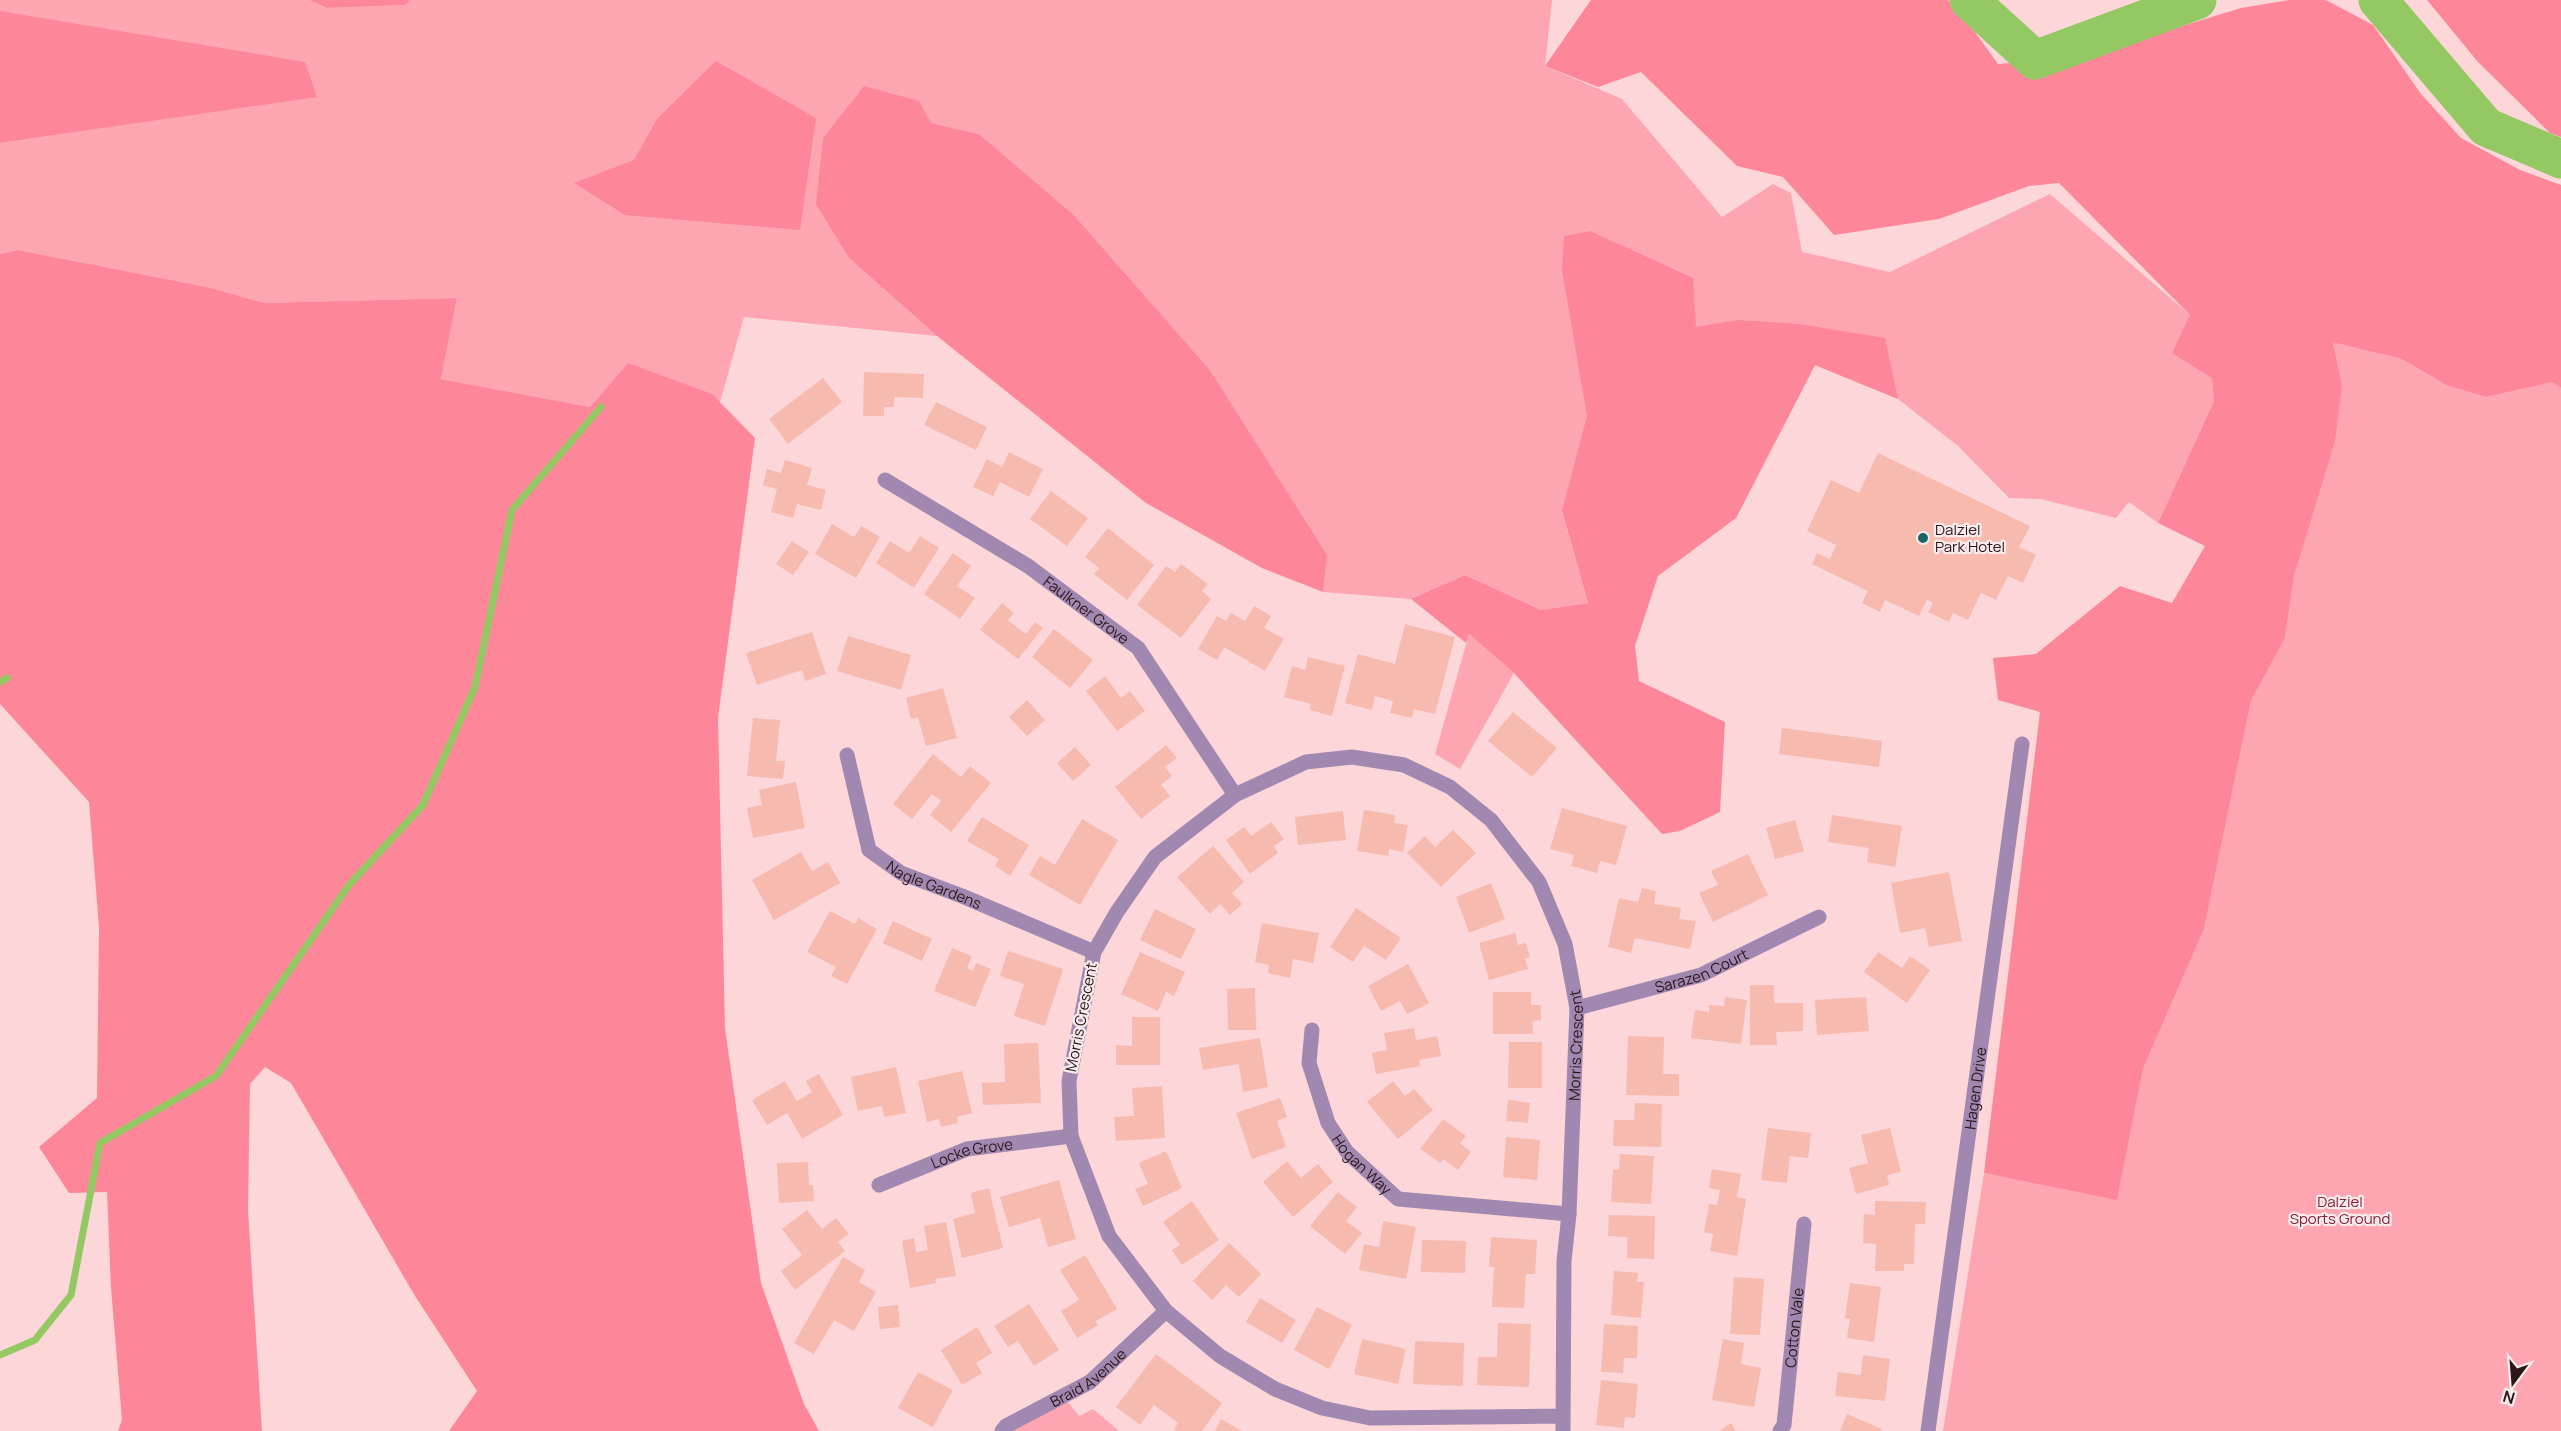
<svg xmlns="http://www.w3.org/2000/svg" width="2561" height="1431" viewBox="0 0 2561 1431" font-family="Manrope,sans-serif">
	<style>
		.green { fill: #fda6b1 }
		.forest { fill: #fd8799 }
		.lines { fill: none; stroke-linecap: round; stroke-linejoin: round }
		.stream { stroke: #93c863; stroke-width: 7 }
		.river { stroke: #93c863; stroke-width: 39 }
		.building { fill: #f6baae }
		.street { stroke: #a088b0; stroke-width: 15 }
		.poi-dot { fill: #196664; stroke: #f8ebec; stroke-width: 2 }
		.labels { text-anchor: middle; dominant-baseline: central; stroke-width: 4.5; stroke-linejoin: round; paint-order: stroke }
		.poi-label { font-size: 15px; fill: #2b1518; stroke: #f8ebec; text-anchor: start }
		.street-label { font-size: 15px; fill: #2b1518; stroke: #f8ebec }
		.park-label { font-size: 15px; fill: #861e38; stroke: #f8ebec }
	</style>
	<rect width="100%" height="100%" fill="#fdd6da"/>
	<path class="green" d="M 0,0 L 309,0 L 327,8 L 406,5 L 410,0 L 1552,0 L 1545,66 L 1622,99 L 1722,217 L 1773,184 L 1791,193 L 1802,252 L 1890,272 L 2050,194 L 2190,315 L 2212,378 L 2214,401 L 2158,523 L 2129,502 L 2116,518 L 2041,499 L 2009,498 L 1958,446 L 1898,399 L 1815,365 L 1736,518 L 1562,512 L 1588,603 L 1541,610 L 1465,575 L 1411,599 L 1323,592 L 1326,555 L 1210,370 L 1073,214 L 979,134 L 931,123 L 849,258 L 937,336 L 744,317 L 720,402 L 628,363 L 590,407 L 441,379 L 457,298 L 264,303 L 212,288 L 18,250 L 0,254 L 0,143 L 317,96 L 0,11 Z
		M 2333,341 L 2402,359 L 2446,385 L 2486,397 L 2552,381 L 2561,388 L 2561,1431 L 1943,1431 L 1984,1173 L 2117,1199 L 2143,1069 L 2204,929 L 2251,701 L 2285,638 L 2294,576 L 2312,514 L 2342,385 Z
		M 1469,634 L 1514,673 L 1460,769 L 1435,754 Z
		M 1067,1401 L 1079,1416 L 1093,1409 L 1119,1431 L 1010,1431 Z"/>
	<path class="forest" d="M 309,0 L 410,0 L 406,5 L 327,8 Z
		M 1591,0 L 1948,0 L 1957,7 L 1998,64 L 2078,58 L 2241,8 L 2290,0 L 2326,0 L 2373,25 L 2421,94 L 2461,138 L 2520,170 L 2561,185 L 2561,388 L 2552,382 L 2486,397 L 2446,385 L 2402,359 L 2333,342 L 2342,385 L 2335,441 L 2294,576 L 2285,638 L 2251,701 L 2204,929 L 2143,1069 L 2117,1200 L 1984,1173 L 2040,712 L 1998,700 L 1993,658 L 2036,654 L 2120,586 L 2172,603 L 2205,546 L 2158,523 L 2214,401 L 2212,378 L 2172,353 L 2190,315 L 2059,183 L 2029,186 L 1939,219 L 1834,235 L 1783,177 L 1737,166 L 1641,72 L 1598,87 L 1545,66 Z
		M 2427,0 L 2561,0 L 2561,137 L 2550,133 L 2478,62 Z
		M 0,11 L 305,62 L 317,97 L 0,143 Z
		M 716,61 L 816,118 L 800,230 L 625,215 L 574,183 L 634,160 L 657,119 Z
		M 864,86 L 919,101 L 931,123 L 979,134 L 1073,214 L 1210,370 L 1327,555 L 1323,592 L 1262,568 L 1146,503 L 937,336 L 849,258 L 816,204 L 823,138 Z
		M 1590,231 L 1693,278 L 1696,327 L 1738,320 L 1799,324 L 1885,338 L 1898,399 L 1815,365 L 1736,518 L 1658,576 L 1635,646 L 1639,681 L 1725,722 L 1720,812 L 1680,831 L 1662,834 L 1514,673 L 1469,634 L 1466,643 L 1411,599 L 1465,575 L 1541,610 L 1588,603 L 1562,511 L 1587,416 L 1562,270 L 1564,236 Z
		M 18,250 L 212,288 L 264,303 L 457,298 L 441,379 L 590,407 L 628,363 L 712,394 L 755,438 L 718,718 L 725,1028 L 761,1283 L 804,1404 L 819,1431 L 449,1431 L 477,1391 L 415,1296 L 291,1083 L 265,1067 L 250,1084 L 248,1210 L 262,1431 L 118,1431 L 122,1420 L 111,1288 L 107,1192 L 69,1193 L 39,1147 L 97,1098 L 99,927 L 89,802 L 0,704 L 0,254 Z"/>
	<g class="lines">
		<path class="stream" d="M 0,682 L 7,678
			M 0,1355 L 35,1340 L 71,1295 L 100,1143 L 216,1076 L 349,885 L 423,805 L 475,687 L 512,510 L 601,407"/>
		<path class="river" d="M 1969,0 L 2035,60 L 2197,0
			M 2378,0 L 2486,127 L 2561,159"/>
	</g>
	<path class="building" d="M 864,372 L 924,374 L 923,398 L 894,397 L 894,407 L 884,407 L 884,416 L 863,416 Z
		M 823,378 L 842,402 L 788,444 L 769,419 Z
		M 936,402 L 987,427 L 976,450 L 924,425 Z
		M 1009,452 L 1043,469 L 1029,497 L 1000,482 L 993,496 L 973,487 L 987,459 L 1002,467 Z
		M 1878,453 L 2030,526 L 2019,547 L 2036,555 L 2023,583 L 2008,576 L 1996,600 L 1981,593 L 1968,620 L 1953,613 L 1949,622 L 1928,612 L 1933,603 L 1927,600 L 1919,616 L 1885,600 L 1880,612 L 1862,603 L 1868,591 L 1812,564 L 1817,553 L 1830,559 L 1836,545 L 1807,531 L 1831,480 L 1859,493 Z
		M 785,460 L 812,468 L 807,485 L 826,490 L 821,510 L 797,504 L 793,518 L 771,512 L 777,489 L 763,485 L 767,469 L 781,473 Z
		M 1051,491 L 1088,518 L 1067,546 L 1030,519 Z
		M 832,524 L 854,537 L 861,526 L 880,537 L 856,578 L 815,554 Z
		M 1108,528 L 1154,565 L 1127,600 L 1094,574 L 1099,568 L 1085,557 Z
		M 920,536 L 939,548 L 914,588 L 876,563 L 890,541 L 909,553 Z
		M 792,541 L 809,552 L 793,575 L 776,564 Z
		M 953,553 L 971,566 L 957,586 L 975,598 L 960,619 L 924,594 Z
		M 1181,564 L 1208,584 L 1202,591 L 1211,599 L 1181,638 L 1137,605 L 1166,566 L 1175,572 Z
		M 1002,603 L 1014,613 L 1008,620 L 1026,634 L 1035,622 L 1043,628 L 1018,659 L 980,630 Z
		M 1254,606 L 1271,616 L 1264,628 L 1284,639 L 1265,671 L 1224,647 L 1217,660 L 1198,649 L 1217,616 L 1226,621 L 1231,613 L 1245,621 Z
		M 1405,624 L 1455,637 L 1435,714 L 1414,709 L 1412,718 L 1390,713 L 1393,701 L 1375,696 L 1372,710 L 1345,703 L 1358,654 L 1395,664 Z
		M 1054,629 L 1093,660 L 1070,688 L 1032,657 Z
		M 812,632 L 826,674 L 805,681 L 802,670 L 757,685 L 746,653 Z
		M 848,636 L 911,655 L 901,690 L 837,671 Z
		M 1308,657 L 1345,666 L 1332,716 L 1310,710 L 1311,704 L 1284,697 L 1292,666 L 1305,670 Z
		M 1105,676 L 1121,698 L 1130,691 L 1145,711 L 1117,731 L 1086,691 Z
		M 943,688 L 957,738 L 926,746 L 918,717 L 911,719 L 906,698 Z
		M 1027,700 L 1045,720 L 1027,736 L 1009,717 Z
		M 1513,712 L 1557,748 L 1532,777 L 1488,741 Z
		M 753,718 L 780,720 L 776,761 L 785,761 L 783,779 L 747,776 Z
		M 1782,728 L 1882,741 L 1879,767 L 1779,754 Z
		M 1166,745 L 1177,758 L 1165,767 L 1172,776 L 1161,785 L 1170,796 L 1141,819 L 1115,787 Z
		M 1075,747 L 1091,765 L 1073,781 L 1057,763 Z
		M 933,754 L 961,777 L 970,766 L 991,783 L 951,832 L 930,815 L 941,801 L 932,794 L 912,819 L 893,804 Z
		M 796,782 L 805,828 L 753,838 L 747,808 L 762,805 L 759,790 Z
		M 1562,808 L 1627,826 L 1616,865 L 1600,861 L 1597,873 L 1571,866 L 1574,855 L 1550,849 Z
		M 1364,810 L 1395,815 L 1394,823 L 1408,825 L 1403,852 L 1389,849 L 1388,856 L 1357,851 Z
		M 1343,811 L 1346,840 L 1298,845 L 1295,817 Z
		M 1832,815 L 1902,826 L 1895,867 L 1867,862 L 1869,848 L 1828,842 Z
		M 982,817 L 1029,845 L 1010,876 L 995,866 L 999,859 L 967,841 Z
		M 1082,819 L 1118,840 L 1080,905 L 1029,875 L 1040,856 L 1055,865 Z
		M 1795,820 L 1804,851 L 1775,859 L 1766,828 Z
		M 1271,822 L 1284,839 L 1274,846 L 1278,853 L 1250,874 L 1226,840 L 1244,827 L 1251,836 Z
		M 1453,830 L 1476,853 L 1441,887 L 1407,853 L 1425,836 L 1435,847 Z
		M 1213,846 L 1244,882 L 1232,893 L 1242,904 L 1230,915 L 1220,904 L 1210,914 L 1177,877 Z
		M 801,852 L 812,871 L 828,862 L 840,883 L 774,920 L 752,880 Z
		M 1748,854 L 1768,895 L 1713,922 L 1699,893 L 1718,885 L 1711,871 Z
		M 1949,872 L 1962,941 L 1929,947 L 1925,928 L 1900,933 L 1891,883 Z
		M 1491,883 L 1505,919 L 1469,933 L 1456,897 Z
		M 1642,888 L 1656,891 L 1654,904 L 1681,908 L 1679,919 L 1696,921 L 1690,949 L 1635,938 L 1631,953 L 1608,947 L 1619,898 L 1638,902 Z
		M 1356,908 L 1401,938 L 1386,960 L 1364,946 L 1353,962 L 1330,947 Z
		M 1155,909 L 1196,929 L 1181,959 L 1140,940 Z
		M 830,911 L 855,924 L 858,918 L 877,929 L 847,984 L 831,976 L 836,967 L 807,952 Z
		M 893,921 L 932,939 L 922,961 L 883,943 Z
		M 1262,923 L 1319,933 L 1313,963 L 1293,959 L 1290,978 L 1268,973 L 1269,965 L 1255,962 Z
		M 1515,933 L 1518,945 L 1526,943 L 1530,957 L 1525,959 L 1528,969 L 1489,980 L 1479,943 Z
		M 952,948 L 972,956 L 967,968 L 973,971 L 976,963 L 991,969 L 975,1007 L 934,991 Z
		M 1008,951 L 1063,969 L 1045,1026 L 1014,1016 L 1024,984 L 1000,976 Z
		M 1140,952 L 1185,972 L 1174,996 L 1166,992 L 1158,1011 L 1121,994 Z
		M 1878,952 L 1902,968 L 1910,956 L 1930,970 L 1907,1003 L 1864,972 Z
		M 1408,964 L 1429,1003 L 1407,1014 L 1400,1001 L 1381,1011 L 1368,986 Z
		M 1750,985 L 1774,985 L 1774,1003 L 1803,1003 L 1803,1031 L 1776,1032 L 1777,1045 L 1750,1045 Z
		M 1255,988 L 1256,1030 L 1228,1030 L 1227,989 Z
		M 1493,992 L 1531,992 L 1531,1005 L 1541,1005 L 1541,1020 L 1533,1021 L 1533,1034 L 1493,1034 Z
		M 1725,997 L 1747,1000 L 1741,1044 L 1691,1038 L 1695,1010 L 1709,1012 L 1709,1005 L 1724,1006 Z
		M 1866,997 L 1869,1031 L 1817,1035 L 1815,1000 Z
		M 1132,1017 L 1160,1017 L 1160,1065 L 1116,1065 L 1116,1045 L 1132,1046 Z
		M 1414,1028 L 1416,1040 L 1437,1036 L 1441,1056 L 1419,1060 L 1420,1066 L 1376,1074 L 1372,1053 L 1387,1050 L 1384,1033 Z
		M 1628,1036 L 1664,1037 L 1663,1074 L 1679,1074 L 1679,1096 L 1626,1095 Z
		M 1260,1038 L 1268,1087 L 1243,1092 L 1239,1064 L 1203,1070 L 1199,1048 Z
		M 1509,1042 L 1542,1042 L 1542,1088 L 1508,1088 Z
		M 1038,1043 L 1041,1103 L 983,1105 L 982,1083 L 1005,1082 L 1004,1044 Z
		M 896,1067 L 906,1113 L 884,1117 L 882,1106 L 858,1111 L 851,1077 Z
		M 962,1071 L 972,1113 L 957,1117 L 958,1123 L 941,1127 L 939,1119 L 927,1122 L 918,1081 Z
		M 819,1074 L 843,1115 L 802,1139 L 787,1113 L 767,1125 L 752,1100 L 785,1081 L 797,1101 L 812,1092 L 806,1081 Z
		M 1393,1081 L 1405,1096 L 1414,1089 L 1433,1110 L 1398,1139 L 1367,1102 Z
		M 1162,1086 L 1165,1138 L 1116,1141 L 1114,1117 L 1134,1116 L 1132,1088 Z
		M 1280,1098 L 1287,1117 L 1277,1121 L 1286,1147 L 1252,1159 L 1236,1113 Z
		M 1508,1100 L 1530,1103 L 1528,1123 L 1506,1121 Z
		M 1635,1103 L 1662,1104 L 1661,1147 L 1613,1146 L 1614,1120 L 1634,1120 Z
		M 1443,1119 L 1466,1136 L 1460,1143 L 1471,1152 L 1458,1170 L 1443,1159 L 1440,1163 L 1420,1149 Z
		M 1768,1128 L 1811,1133 L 1808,1158 L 1790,1156 L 1787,1183 L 1761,1180 Z
		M 1890,1128 L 1901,1172 L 1887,1175 L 1889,1185 L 1856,1194 L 1849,1168 L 1868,1163 L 1861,1135 Z
		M 1506,1137 L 1540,1140 L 1537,1180 L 1503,1177 Z
		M 1166,1151 L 1182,1188 L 1143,1206 L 1135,1189 L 1148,1184 L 1139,1163 Z
		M 1620,1154 L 1654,1156 L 1651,1204 L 1611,1202 L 1613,1170 L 1619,1170 Z
		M 1287,1161 L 1301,1178 L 1318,1164 L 1333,1182 L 1293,1217 L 1263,1182 Z
		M 808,1162 L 809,1185 L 813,1185 L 814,1201 L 779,1203 L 777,1163 Z
		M 1712,1169 L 1741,1174 L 1737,1197 L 1746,1199 L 1737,1256 L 1710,1251 L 1713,1234 L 1704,1232 L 1709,1204 L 1717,1205 L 1720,1190 L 1709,1188 Z
		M 1059,1180 L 1076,1239 L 1048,1247 L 1040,1218 L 1009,1227 L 1000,1197 Z
		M 989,1188 L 1003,1248 L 962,1258 L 953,1219 L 975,1213 L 971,1193 Z
		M 1338,1192 L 1357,1207 L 1346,1221 L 1362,1233 L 1345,1254 L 1310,1226 Z
		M 1192,1201 L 1219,1240 L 1182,1265 L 1172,1250 L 1180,1245 L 1163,1222 Z
		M 1875,1201 L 1926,1202 L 1925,1224 L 1915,1224 L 1914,1264 L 1904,1264 L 1904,1271 L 1875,1271 L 1876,1244 L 1863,1243 L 1864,1214 L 1875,1215 Z
		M 807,1210 L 822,1229 L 836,1218 L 849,1234 L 838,1242 L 845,1251 L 795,1290 L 781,1271 L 802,1255 L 782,1229 Z
		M 1609,1215 L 1655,1216 L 1654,1259 L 1627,1258 L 1627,1237 L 1608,1236 Z
		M 1383,1221 L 1416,1227 L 1406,1279 L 1359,1270 L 1364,1244 L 1379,1247 Z
		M 946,1222 L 956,1276 L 935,1279 L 936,1283 L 910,1288 L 902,1241 L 914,1238 L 916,1252 L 928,1250 L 924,1226 Z
		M 1491,1237 L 1537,1240 L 1535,1274 L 1526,1274 L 1524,1308 L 1492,1307 L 1494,1267 L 1489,1267 Z
		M 1422,1240 L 1466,1241 L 1465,1273 L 1421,1272 Z
		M 1229,1243 L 1261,1274 L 1239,1297 L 1226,1285 L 1212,1300 L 1193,1281 Z
		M 1085,1255 L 1117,1309 L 1096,1321 L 1098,1325 L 1077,1338 L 1061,1311 L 1079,1300 L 1060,1270 Z
		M 843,1257 L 865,1270 L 859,1282 L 876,1292 L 854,1331 L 834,1320 L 814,1354 L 794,1343 Z
		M 1614,1271 L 1638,1273 L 1637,1282 L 1644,1282 L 1641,1318 L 1611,1315 Z
		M 1734,1277 L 1764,1279 L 1760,1335 L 1730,1334 Z
		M 1850,1283 L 1881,1287 L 1874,1342 L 1847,1338 L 1850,1319 L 1845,1318 Z
		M 1260,1298 L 1296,1320 L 1282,1343 L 1246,1322 Z
		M 1029,1304 L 1059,1350 L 1034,1366 L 1018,1341 L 1008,1347 L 994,1326 Z
		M 898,1305 L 900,1327 L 880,1329 L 878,1307 Z
		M 1317,1307 L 1352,1325 L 1329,1369 L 1294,1350 Z
		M 1498,1323 L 1531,1324 L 1529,1387 L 1477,1385 L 1478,1357 L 1497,1357 Z
		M 1604,1324 L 1638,1326 L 1637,1358 L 1624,1358 L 1623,1373 L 1601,1372 Z
		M 977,1327 L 992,1353 L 976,1363 L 982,1373 L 962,1385 L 941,1350 Z
		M 1362,1339 L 1406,1349 L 1398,1384 L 1354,1374 Z
		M 1723,1339 L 1744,1343 L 1741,1364 L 1761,1368 L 1754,1407 L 1712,1400 Z
		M 1415,1341 L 1464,1343 L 1463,1386 L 1413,1384 Z
		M 1156,1354 L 1222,1403 L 1202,1431 L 1176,1431 L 1174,1429 L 1178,1423 L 1154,1405 L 1140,1425 L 1116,1407 Z
		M 1863,1355 L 1890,1359 L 1885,1401 L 1835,1396 L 1838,1372 L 1861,1375 Z
		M 918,1372 L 953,1390 L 933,1427 L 898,1408 Z
		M 1601,1380 L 1638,1384 L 1635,1418 L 1625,1417 L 1624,1428 L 1596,1425 Z
		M 1847,1414 L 1882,1429 L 1881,1431 L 1840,1431 Z
		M 1221,1419 L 1242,1431 L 1215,1431 Z
		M 1731,1423 L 1736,1431 L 1719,1431 Z"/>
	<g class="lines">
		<g class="street">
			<path id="s1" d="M 885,480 L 1028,566 L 1138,648 L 1235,795"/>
			<path id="s2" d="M 847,755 L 869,850 L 901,873 L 962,896 L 1094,952"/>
			<path id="s3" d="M 1577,1008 L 1701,975 L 1819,917"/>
			<path id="s4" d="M 1312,1030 L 1309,1063 L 1328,1123 L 1347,1152 L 1398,1199 L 1569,1214"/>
			<path id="s5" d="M 879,1185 L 967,1149 L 1071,1136"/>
			<path id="s6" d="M 1002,1431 L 1006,1426 L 1090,1382 L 1166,1311"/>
			<path id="s7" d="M 1563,1431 L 1564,1261 L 1569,1214 L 1577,1008 L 1565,944 L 1539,882 L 1491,820 L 1450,787 L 1404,765 L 1352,757 L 1306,762 L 1235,795 L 1155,857 L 1117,912 L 1094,952 L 1069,1081 L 1071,1136 L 1109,1236 L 1166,1311 L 1220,1356 L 1275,1389 L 1322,1408 L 1370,1418 L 1563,1416"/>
			<path id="s8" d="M 1780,1431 L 1784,1425 L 1804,1224"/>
			<path id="s9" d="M 1928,1431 L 2022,744"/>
		</g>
	</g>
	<circle class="poi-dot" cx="1923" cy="538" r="6"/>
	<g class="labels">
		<g class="poi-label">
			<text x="1935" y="529">Dalziel<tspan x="1935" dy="17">Park Hotel</tspan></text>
		</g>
		<g class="street-label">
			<text stroke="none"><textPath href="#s1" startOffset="240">Faulkner Grove</textPath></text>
			<text stroke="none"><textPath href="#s2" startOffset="172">Nagle Gardens</textPath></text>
			<text stroke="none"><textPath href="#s3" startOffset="130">Sarazen Court</textPath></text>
			<text transform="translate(1081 1017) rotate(-79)">Morris Crescent</text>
			<text stroke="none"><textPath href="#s7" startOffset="386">Morris Crescent</textPath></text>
			<text stroke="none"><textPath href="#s9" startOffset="346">Hagen Drive</textPath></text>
			<text stroke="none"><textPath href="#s5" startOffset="99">Locke Grove</textPath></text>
			<text stroke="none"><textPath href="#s4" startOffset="150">Hogan Way</textPath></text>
			<text stroke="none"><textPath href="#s8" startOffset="105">Cotton Vale</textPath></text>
			<text stroke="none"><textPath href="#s6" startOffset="102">Braid Avenue</textPath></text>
		</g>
		<g class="park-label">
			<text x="2340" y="1201">Dalziel<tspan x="2340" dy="17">Sports Ground</tspan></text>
		</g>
	</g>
	<g transform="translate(2513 1383) rotate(196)" stroke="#f8ebec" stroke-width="4.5" paint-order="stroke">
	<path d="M0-4.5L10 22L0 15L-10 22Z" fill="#2b1518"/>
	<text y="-9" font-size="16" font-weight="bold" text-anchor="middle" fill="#2b1518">N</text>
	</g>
</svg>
